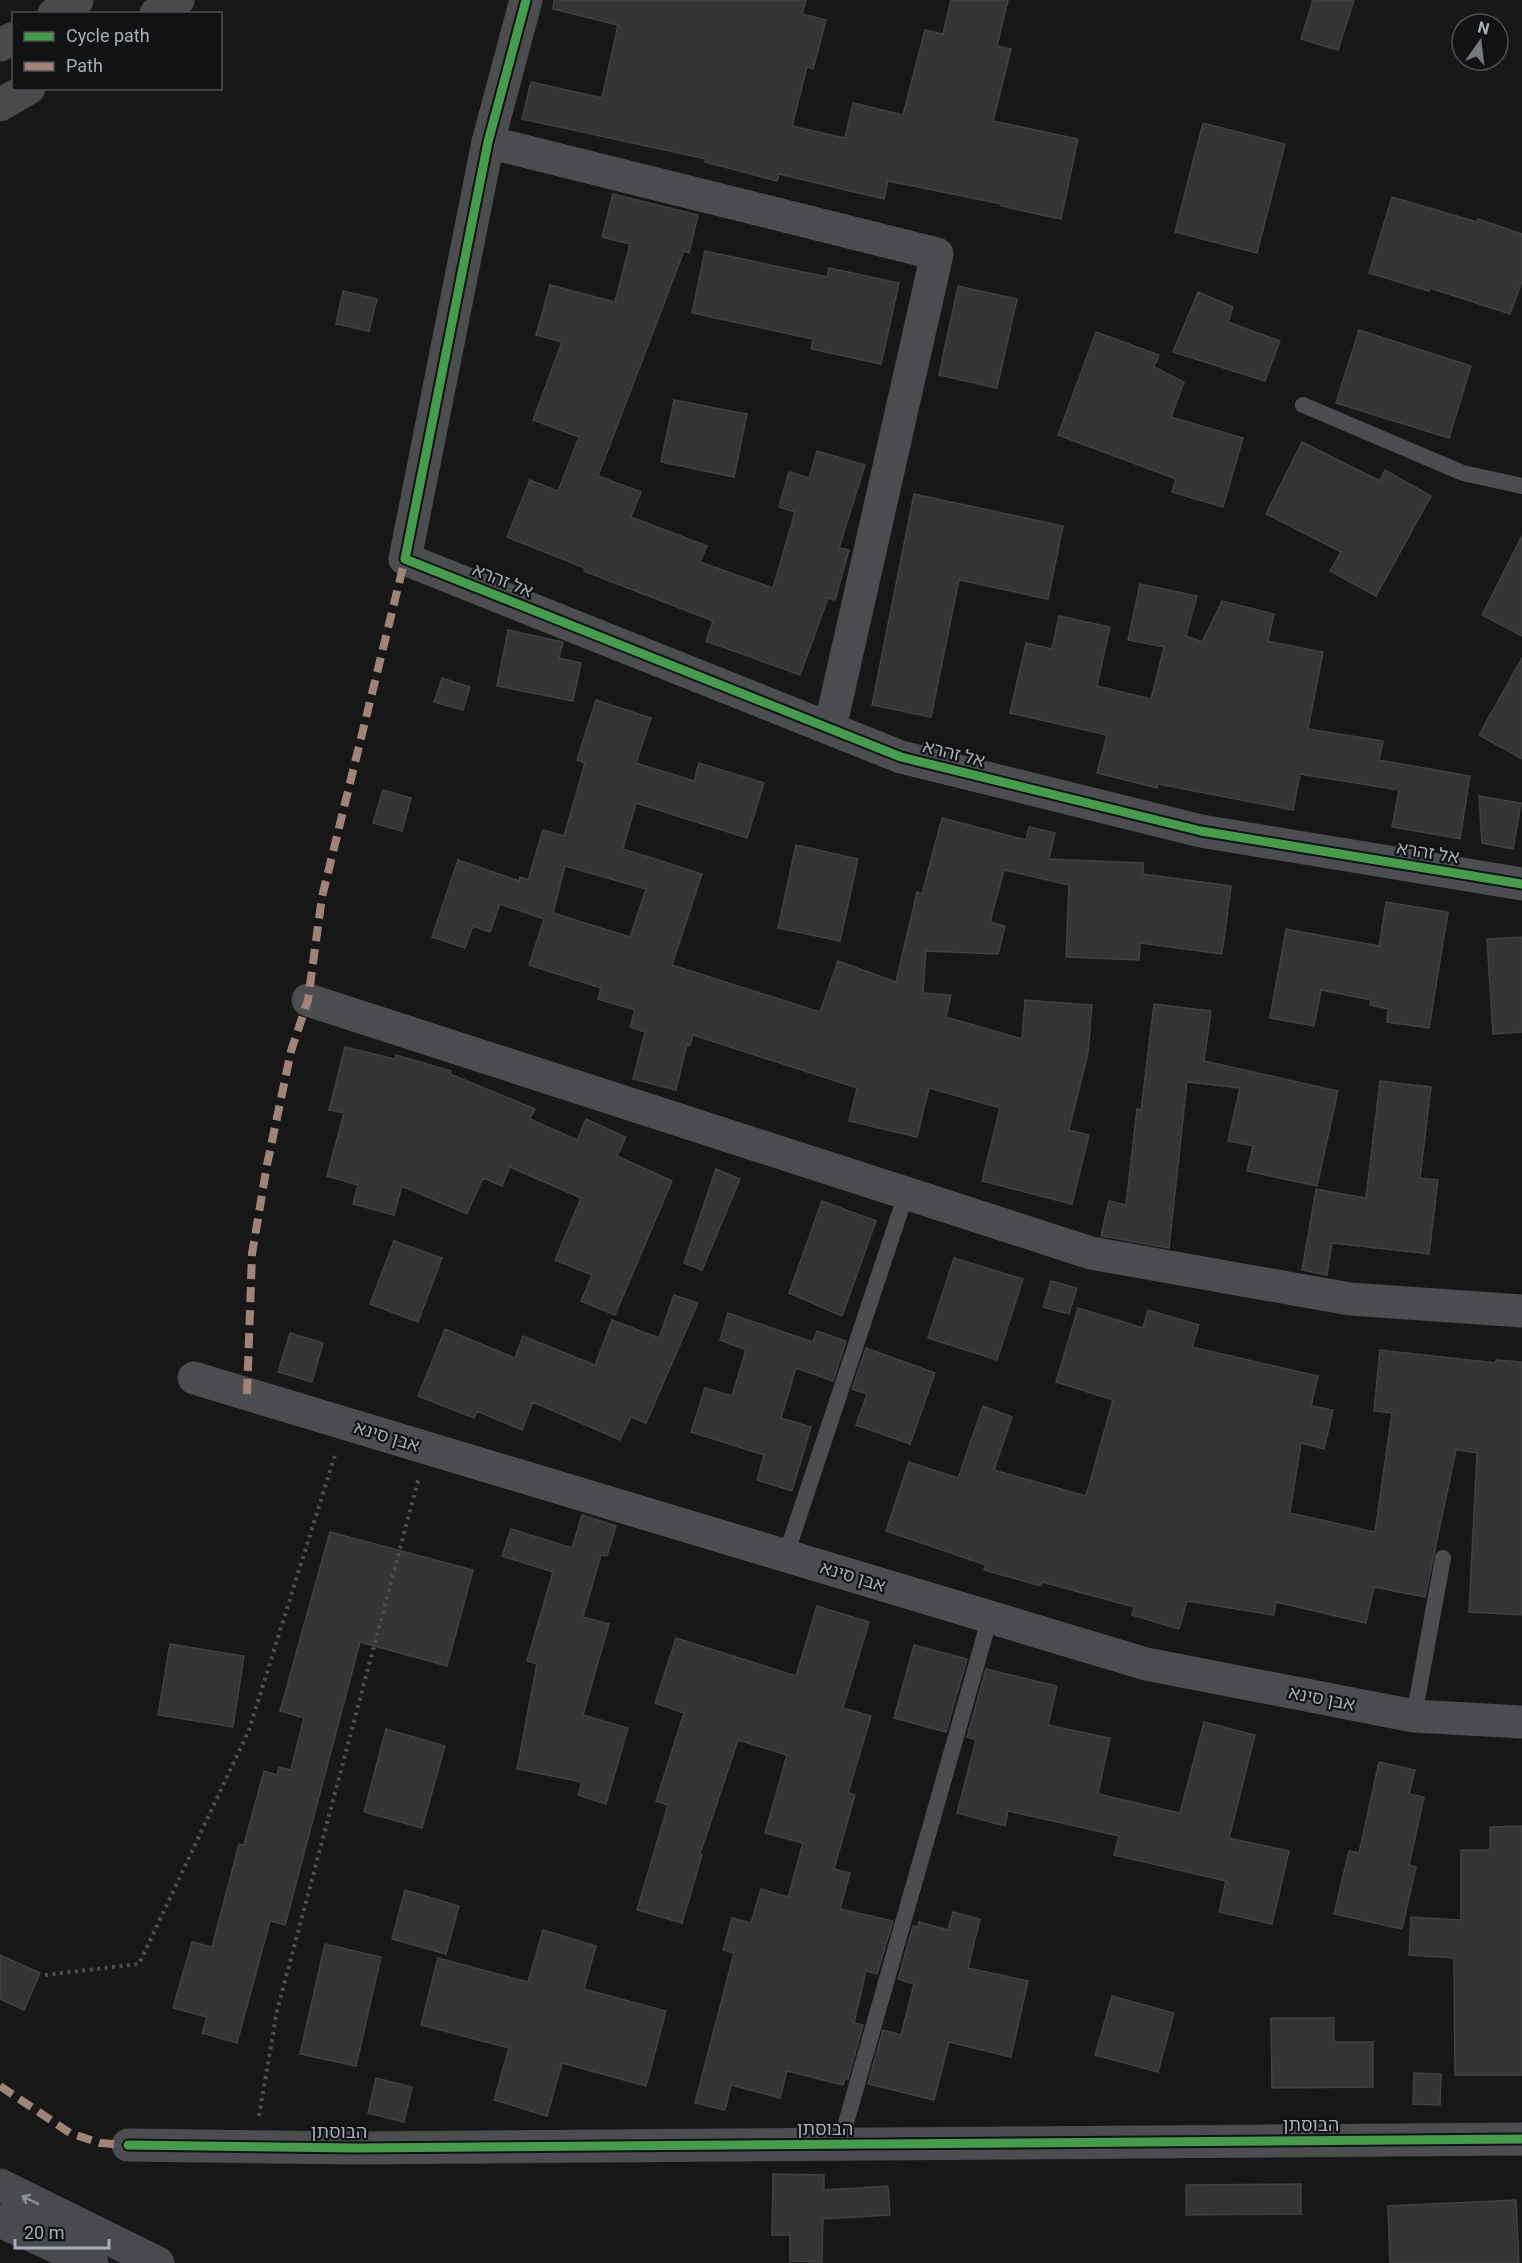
<svg xmlns="http://www.w3.org/2000/svg" width="1522" height="2263" viewBox="0 0 1522 2263" font-family="Roboto,'Noto Sans Hebrew',sans-serif">
	<style>
		.building { fill: #353537; stroke: #404143; stroke-width: 1.5; fill-rule: evenodd }
		.lines { fill: none; stroke-linecap: round; stroke-linejoin: round }
		.path { stroke: #4d4f52; stroke-width: 4; stroke-dasharray: 3 4.5; stroke-linecap: butt }
		.lane { stroke: #4c4d50; stroke-width: 16 }
		.street { stroke: #4c4d50; stroke-width: 33 }
		.primary { stroke: #494a4c; stroke-width: 33 }
		.highway { stroke: #494a4d; stroke-width: 33 }
		.quiet { stroke: #a18479; stroke-width: 8; stroke-dasharray: 15 8; stroke-linecap: butt }
		.cycleway-casing { stroke: #111213; stroke-width: 13 }
		.cycleway { stroke: #469c4c; stroke-width: 9 }
		.oneway { stroke: #8c9098 }
		.labels { text-anchor: middle; dominant-baseline: central; stroke-width: 4.5; stroke-linejoin: round; paint-order: stroke }
		.street-label { font-size: 18px; fill: #a9aeb8; stroke: #111213 }
	</style>
	<rect width="100%" height="100%" fill="#171717"/>
	<path class="building" d="M 554,0 L 806,0 L 802,14 L 826,20 L 813,69 L 807,67 L 792,126 L 845,138 L 853,103 L 903,115 L 925,30 L 943,34 L 951,0 L 1008,0 L 997,46 L 1011,49 L 993,121 L 1078,139 L 1061,219 L 1001,206 L 1002,204 L 888,181 L 884,199 L 779,174 L 777,181 L 705,162 L 706,159 L 522,119 L 531,82 L 602,98 L 618,25 L 553,9 Z
		M 1313,0 L 1354,0 L 1338,50 L 1301,39 Z
		M 1203,123 L 1285,144 L 1257,253 L 1175,232 Z
		M 613,194 L 698,215 L 689,253 L 684,251 L 598,476 L 641,492 L 631,517 L 707,546 L 700,562 L 773,588 L 795,512 L 779,507 L 789,472 L 809,478 L 817,451 L 865,465 L 839,548 L 849,550 L 835,600 L 828,598 L 800,675 L 706,641 L 713,621 L 584,571 L 585,568 L 507,537 L 530,480 L 558,491 L 579,437 L 533,420 L 562,342 L 536,335 L 550,285 L 615,302 L 630,244 L 602,237 Z
		M 1392,197 L 1477,222 L 1478,219 L 1522,234 L 1522,281 L 1510,314 L 1430,288 L 1429,291 L 1369,273 Z
		M 705,251 L 827,277 L 829,268 L 899,283 L 881,364 L 811,349 L 813,339 L 692,313 Z
		M 958,286 L 1017,299 L 997,388 L 939,375 Z
		M 343,291 L 377,299 L 369,331 L 336,324 Z
		M 1198,292 L 1233,307 L 1228,322 L 1280,341 L 1265,381 L 1173,352 Z
		M 1359,330 L 1471,366 L 1449,438 L 1336,403 Z
		M 1096,332 L 1159,355 L 1154,367 L 1184,382 L 1171,417 L 1243,438 L 1223,507 L 1172,492 L 1176,479 L 1058,435 Z
		M 674,400 L 747,414 L 734,477 L 661,462 Z
		M 1302,442 L 1380,481 L 1385,470 L 1431,496 L 1376,596 L 1330,571 L 1341,552 L 1266,514 Z
		M 914,494 L 1063,526 L 1048,599 L 959,580 L 931,717 L 872,705 Z
		M 1522,536 L 1522,636 L 1482,615 Z
		M 1140,584 L 1197,596 L 1186,636 L 1202,642 L 1222,601 L 1274,614 L 1268,641 L 1323,652 L 1308,729 L 1383,741 L 1379,760 L 1470,776 L 1460,839 L 1392,827 L 1399,790 L 1300,774 L 1293,810 L 1158,784 L 1157,788 L 1097,773 L 1107,735 L 1010,713 L 1026,643 L 1052,649 L 1059,616 L 1110,627 L 1097,686 L 1151,699 L 1164,647 L 1128,640 Z
		M 508,630 L 563,642 L 559,658 L 581,663 L 573,701 L 497,686 Z
		M 1522,658 L 1522,759 L 1479,735 Z
		M 442,678 L 470,687 L 463,710 L 434,702 Z
		M 596,700 L 651,718 L 636,763 L 694,781 L 699,763 L 764,783 L 747,838 L 636,803 L 623,849 L 702,874 L 672,965 L 820,1012 L 838,961 L 896,982 L 917,892 L 922,894 L 942,818 L 1026,840 L 1029,827 L 1055,833 L 1049,859 L 1143,863 L 1143,874 L 1231,886 L 1222,954 L 1140,943 L 1139,960 L 1066,957 L 1069,885 L 1004,870 L 990,922 L 1005,926 L 998,954 L 926,951 L 923,993 L 951,995 L 946,1017 L 1022,1039 L 1025,1000 L 1092,1005 L 1088,1053 L 1069,1130 L 1089,1135 L 1072,1204 L 982,1181 L 1000,1108 L 929,1088 L 917,1137 L 849,1121 L 857,1088 L 693,1035 L 690,1045 L 687,1044 L 676,1090 L 633,1079 L 645,1032 L 630,1027 L 635,1010 L 598,999 L 601,988 L 529,965 L 544,919 L 500,904 L 490,932 L 473,926 L 465,948 L 432,937 L 458,860 L 519,881 L 520,877 L 528,880 L 543,830 L 564,836 L 585,763 L 577,760 ZM 565,866 L 646,889 L 630,937 L 553,913 Z
		M 383,790 L 411,798 L 402,831 L 373,823 Z
		M 1479,796 L 1521,803 L 1513,849 L 1482,843 Z
		M 796,845 L 858,859 L 840,941 L 778,928 Z
		M 1386,902 L 1448,912 L 1429,1028 L 1387,1022 L 1388,1009 L 1370,1005 L 1371,1000 L 1321,990 L 1314,1026 L 1270,1018 L 1286,929 L 1379,946 Z
		M 1522,937 L 1522,1032 L 1493,1034 L 1487,939 Z
		M 1154,1004 L 1211,1011 L 1204,1061 L 1338,1091 L 1317,1186 L 1247,1171 L 1253,1146 L 1228,1141 L 1240,1088 L 1187,1082 L 1169,1248 L 1101,1236 L 1109,1201 L 1126,1205 L 1137,1109 L 1141,1110 Z
		M 345,1047 L 395,1059 L 396,1055 L 451,1071 L 450,1074 L 535,1109 L 530,1119 L 577,1140 L 586,1119 L 626,1137 L 617,1156 L 672,1181 L 615,1315 L 581,1301 L 592,1275 L 555,1260 L 581,1198 L 510,1167 L 502,1186 L 483,1178 L 467,1214 L 402,1186 L 394,1215 L 353,1204 L 358,1185 L 327,1176 L 344,1113 L 329,1110 Z
		M 1380,1081 L 1431,1087 L 1420,1178 L 1438,1180 L 1429,1254 L 1332,1243 L 1327,1275 L 1302,1270 L 1316,1189 L 1366,1198 Z
		M 716,1169 L 740,1179 L 702,1270 L 684,1263 Z
		M 822,1201 L 876,1221 L 842,1316 L 789,1293 Z
		M 394,1241 L 442,1258 L 418,1322 L 370,1304 Z
		M 954,1258 L 1023,1279 L 997,1360 L 928,1338 Z
		M 1051,1281 L 1077,1288 L 1069,1314 L 1043,1307 Z
		M 674,1295 L 698,1303 L 646,1423 L 631,1417 L 620,1440 L 533,1402 L 522,1430 L 477,1411 L 474,1418 L 418,1396 L 445,1329 L 515,1358 L 523,1336 L 595,1365 L 612,1320 L 659,1338 Z
		M 1078,1308 L 1143,1328 L 1148,1310 L 1199,1325 L 1192,1347 L 1318,1376 L 1311,1406 L 1333,1410 L 1324,1449 L 1301,1443 L 1290,1513 L 1375,1532 L 1392,1413 L 1374,1411 L 1380,1350 L 1496,1363 L 1496,1360 L 1522,1362 L 1522,1615 L 1469,1612 L 1477,1453 L 1456,1450 L 1425,1597 L 1374,1587 L 1366,1623 L 1276,1602 L 1274,1615 L 1187,1601 L 1179,1629 L 1132,1615 L 1134,1607 L 1042,1582 L 1041,1586 L 984,1570 L 986,1565 L 886,1531 L 909,1462 L 958,1478 L 983,1406 L 1012,1417 L 994,1470 L 1086,1496 L 1113,1400 L 1056,1382 Z
		M 728,1313 L 813,1342 L 817,1331 L 846,1341 L 833,1381 L 796,1368 L 781,1418 L 811,1427 L 792,1491 L 757,1480 L 764,1455 L 691,1432 L 705,1388 L 732,1396 L 746,1350 L 720,1340 Z
		M 290,1333 L 323,1343 L 312,1382 L 278,1372 Z
		M 866,1348 L 935,1373 L 910,1444 L 856,1425 L 867,1394 L 852,1389 Z
		M 582,1515 L 616,1526 L 607,1556 L 601,1555 L 583,1617 L 609,1624 L 583,1715 L 628,1728 L 606,1804 L 578,1795 L 582,1782 L 517,1769 L 537,1664 L 527,1661 L 553,1572 L 502,1556 L 511,1529 L 572,1548 Z
		M 330,1532 L 473,1570 L 447,1666 L 360,1642 L 285,1925 L 270,1921 L 237,2043 L 202,2033 L 207,2017 L 173,2008 L 192,1942 L 212,1947 L 239,1844 L 244,1845 L 264,1771 L 277,1775 L 279,1767 L 291,1770 L 304,1718 L 280,1711 Z
		M 817,1606 L 869,1622 L 843,1708 L 871,1716 L 848,1793 L 855,1795 L 834,1869 L 850,1873 L 840,1909 L 893,1921 L 877,1974 L 866,1971 L 854,2023 L 863,2025 L 848,2079 L 845,2078 L 843,2085 L 787,2071 L 780,2098 L 731,2085 L 725,2110 L 695,2103 L 734,1953 L 723,1950 L 732,1918 L 751,1923 L 761,1889 L 788,1897 L 803,1843 L 765,1833 L 787,1755 L 738,1740 L 700,1854 L 702,1855 L 682,1923 L 637,1910 L 668,1805 L 656,1801 L 684,1713 L 655,1703 L 676,1638 L 796,1676 Z
		M 170,1644 L 244,1656 L 233,1727 L 158,1715 Z
		M 914,1645 L 967,1659 L 946,1732 L 894,1718 Z
		M 986,1669 L 1057,1686 L 1048,1725 L 1110,1738 L 1098,1794 L 1180,1813 L 1204,1722 L 1255,1735 L 1229,1838 L 1289,1851 L 1272,1924 L 1219,1912 L 1226,1881 L 1114,1855 L 1119,1836 L 1008,1811 L 1005,1826 L 957,1813 L 976,1740 L 967,1737 Z
		M 386,1729 L 445,1746 L 422,1828 L 364,1812 Z
		M 1379,1762 L 1415,1770 L 1409,1794 L 1424,1797 L 1409,1865 L 1416,1867 L 1402,1929 L 1334,1914 L 1349,1851 L 1359,1853 Z
		M 1522,1826 L 1522,2075 L 1455,2075 L 1454,1958 L 1409,1955 L 1411,1917 L 1461,1920 L 1461,1850 L 1490,1850 L 1490,1827 Z
		M 405,1890 L 459,1906 L 446,1954 L 392,1939 Z
		M 953,1912 L 980,1919 L 968,1968 L 1028,1981 L 1011,2057 L 949,2042 L 934,2100 L 868,2084 L 883,2030 L 901,2035 L 914,1984 L 898,1979 L 913,1926 L 918,1927 L 919,1922 L 948,1930 Z
		M 543,1930 L 596,1946 L 584,1989 L 666,2011 L 646,2086 L 562,2063 L 547,2116 L 494,2100 L 509,2048 L 421,2025 L 438,1958 L 528,1982 Z
		M 325,1944 L 381,1957 L 356,2066 L 300,2054 Z
		M 0,1955 L 40,1973 L 24,2010 L 0,1999 Z
		M 1112,1996 L 1174,2013 L 1158,2072 L 1095,2055 Z
		M 1271,2018 L 1334,2018 L 1334,2042 L 1373,2042 L 1373,2087 L 1272,2088 Z
		M 1414,2073 L 1441,2074 L 1440,2105 L 1413,2104 Z
		M 376,2078 L 412,2087 L 404,2122 L 368,2113 Z
		M 773,2174 L 824,2175 L 824,2190 L 888,2186 L 890,2215 L 823,2219 L 822,2262 L 790,2261 L 790,2235 L 772,2235 Z
		M 1301,2184 L 1301,2214 L 1186,2215 L 1186,2185 Z
		M 1516,2200 L 1519,2263 L 1390,2263 L 1388,2206 Z"/>
	<g class="lines">
		<path class="path" d="M 45,1975 L 139,1964 L 249,1730 L 335,1455
			M 259,2116 L 277,2011 L 419,1477"/>
		<path class="lane" d="M 1303,405 L 1463,473 L 1522,486
			M 786,1555 L 906,1194
			M 1414,1716 L 1443,1558
			M 840,2144 L 990,1617"/>
		<path class="street" d="M 526,0 L 488,142 L 405,559 L 901,757 L 1201,831 L 1522,884
			M 488,142 L 937,254 L 830,728
			M 308,1000 L 1091,1253 L 1350,1299 L 1522,1311
			M 194,1378 L 1146,1664 L 1414,1716 L 1522,1722
			M 128,2145 L 356,2148 L 1522,2139"/>
		<path class="primary" d="M 54,14 L 77,0
			M 156,14 L 178,0
			M 0,45 L 14,38
			M 0,105 L 29,88"/>
		<path class="highway" d="M 0,2185 L 158,2263
			M 0,2221 L 92,2263"/>
		<path class="quiet" d="M 247,1394 L 252,1254 L 267,1165 L 291,1051 L 308,1000 L 322,897 L 405,559
			M 0,2086 L 70,2133 L 100,2143 L 128,2145"/>
		<defs>
			<path id="cycleway" d="M 526,0 L 488,142 L 405,559 L 901,757 L 1201,831 L 1522,884
				M 128,2145 L 356,2148 L 1522,2139"/>
		</defs>
		<use href="#cycleway" class="cycleway-casing"/>
		<use href="#cycleway" class="cycleway"/>
	</g>
	<defs><path id="oneway-shaft" d="M-6 0H5M1.5-3L5.5 0L1.5 3" fill="none" stroke-width="1.6" stroke-linecap="round" stroke-linejoin="round" transform="scale(1.5)"/></defs>
	<use class="oneway" href="#oneway-shaft" transform="translate(30 2200) rotate(-154)"/>
	<g class="labels">
		<g class="street-label">
			<text transform="translate(503 580) rotate(22)">אל זהרא</text>
			<text transform="translate(954 753) rotate(14)">אל זהרא</text>
			<text transform="translate(1428 852) rotate(9)">אל זהרא</text>
			<text transform="translate(387 1436) rotate(17)">אבן סינא</text>
			<text transform="translate(853 1576) rotate(17)">אבן סינא</text>
			<text transform="translate(1322 1698) rotate(11)">אבן סינא</text>
			<text x="1311" y="2124">הבוסתן</text>
			<text x="825" y="2128">הבוסתן</text>
			<text x="339" y="2131">הבוסתן</text>
		</g>
	</g>
	<rect x="12" y="12" width="210" height="78" fill="#111213" stroke="#4e5055" stroke-width="1.5"/>
	<rect x="24" y="32" width="30" height="9" fill="#469c4c" stroke="#4e5055" stroke-width="1.5"/>
	<text x="66" y="42" font-size="18" fill="#a9aeb8">Cycle path</text>
	<rect x="24" y="62" width="30" height="9" fill="#a18479" stroke="#4e5055" stroke-width="1.5"/>
	<text x="66" y="72" font-size="18" fill="#a9aeb8">Path</text>
	<g transform="translate(1480 42) rotate(14)"><circle r="28" fill="#111213" stroke="#4e5055" stroke-width="1.5"/>
	<path d="M0-4.5L10 22L0 15L-10 22Z" fill="#767980"/>
	<text y="-9" font-size="16" font-weight="bold" text-anchor="middle" fill="#a9aeb8">N</text>
	</g>
	<path d="M15 2239v9h94v-9" fill="none" stroke="#a9aeb8" stroke-width="3"/>
	<text x="24" y="2239" font-size="18" fill="#a9aeb8" stroke="#111213" stroke-width="4.5" paint-order="stroke">20 m</text>
</svg>
